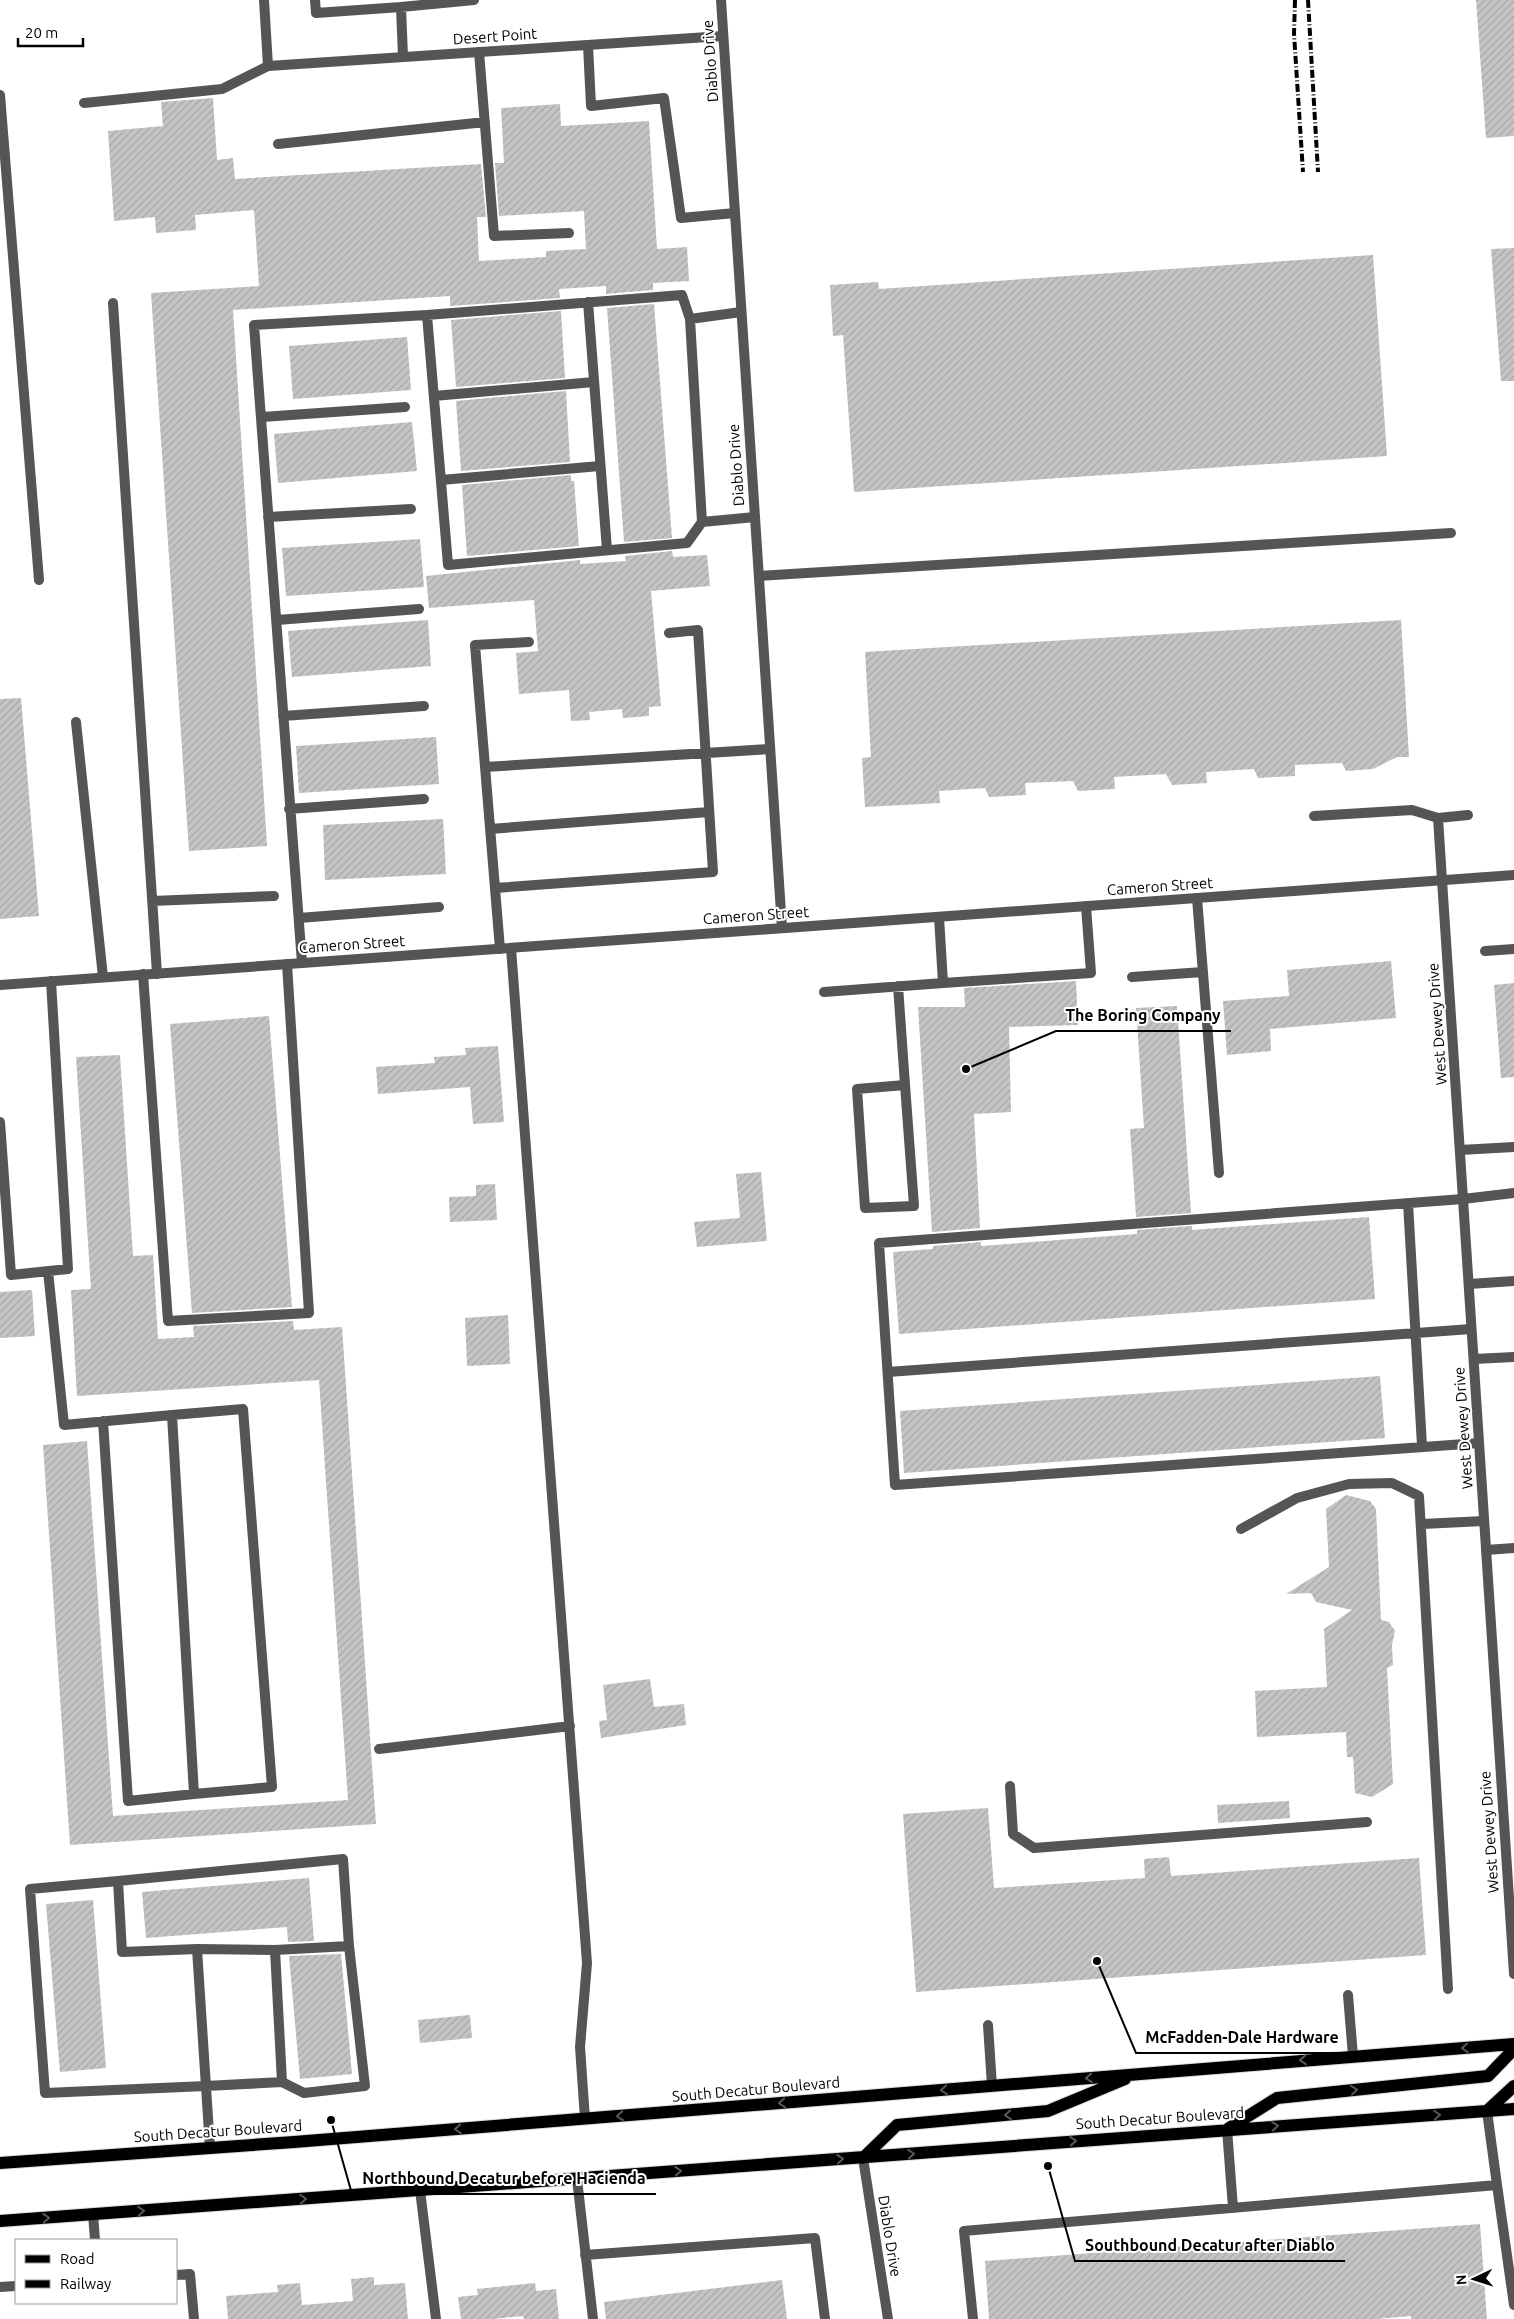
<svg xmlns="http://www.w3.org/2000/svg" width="1514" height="2319" viewBox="0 0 1514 2319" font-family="Ubuntu,sans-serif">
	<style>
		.building { fill: url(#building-hatch) }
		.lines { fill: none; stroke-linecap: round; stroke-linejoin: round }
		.primary-casing { stroke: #dbdbdb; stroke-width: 14 }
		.service { stroke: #555; stroke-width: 10 }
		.minor { stroke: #555; stroke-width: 10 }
		.tertiary { stroke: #555; stroke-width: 10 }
		.primary { stroke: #000; stroke-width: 12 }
		.rail { stroke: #000; stroke-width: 4; stroke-dasharray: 8 2.5 1 2.5; stroke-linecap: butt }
		.oneway { stroke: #595959 }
		.labels { text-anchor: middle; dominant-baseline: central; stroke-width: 4; stroke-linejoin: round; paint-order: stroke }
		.street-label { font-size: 15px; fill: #000; stroke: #fff }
		.leader { fill: none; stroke: #000; stroke-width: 2 }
		.callout-dot { fill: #000; stroke: #fff; stroke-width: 2 }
		.callout-label { font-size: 16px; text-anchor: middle; font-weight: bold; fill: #000; stroke: #fff; stroke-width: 4; stroke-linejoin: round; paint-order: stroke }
	</style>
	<defs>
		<pattern id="building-hatch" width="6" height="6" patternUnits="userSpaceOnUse" patternTransform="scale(1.25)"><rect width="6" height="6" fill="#c4c4c4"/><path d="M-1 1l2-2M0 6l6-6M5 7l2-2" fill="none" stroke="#a7a7a7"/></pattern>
	</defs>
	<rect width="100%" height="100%" fill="#fff"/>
	<path class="building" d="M 1476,0 L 1514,0 L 1514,136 L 1486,138 Z
		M 213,98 L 217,160 L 233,158 L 235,179 L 481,164 L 486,217 L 477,217 L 479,261 L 546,257 L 546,251 L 586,249 L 584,211 L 499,216 L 495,163 L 504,163 L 501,108 L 560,104 L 561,126 L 649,121 L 657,249 L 687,247 L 689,281 L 653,283 L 653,290 L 606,294 L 606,286 L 559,289 L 560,298 L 450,306 L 450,296 L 233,310 L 267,846 L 189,851 L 151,293 L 259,286 L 254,210 L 195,215 L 196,230 L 156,233 L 155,217 L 114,221 L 108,131 L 163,126 L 161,102 Z
		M 1514,248 L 1514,381 L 1501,381 L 1491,249 Z
		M 1373,255 L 1387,456 L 854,492 L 843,335 L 833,336 L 830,285 L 878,282 L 879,289 Z
		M 654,304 L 672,538 L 624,542 L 607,308 Z
		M 561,311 L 565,378 L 456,387 L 451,320 Z
		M 407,337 L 411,390 L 293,399 L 289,346 Z
		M 566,391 L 570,462 L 461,471 L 456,401 Z
		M 412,422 L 417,471 L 278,483 L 274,434 Z
		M 571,475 L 571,481 L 574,481 L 579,546 L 467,556 L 462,485 Z
		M 420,539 L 424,587 L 286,596 L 282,548 Z
		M 672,551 L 673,557 L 707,555 L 710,586 L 651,591 L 661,706 L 649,707 L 649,716 L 623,718 L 622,709 L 589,712 L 590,720 L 571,721 L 569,690 L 519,694 L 516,653 L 538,651 L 534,600 L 429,608 L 426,576 L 580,560 L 580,564 L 626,561 L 625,556 Z
		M 428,620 L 431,666 L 292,677 L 288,631 Z
		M 1401,620 L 1409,757 L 1397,757 L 1373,769 L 1346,771 L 1342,763 L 1295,765 L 1295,776 L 1258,778 L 1254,769 L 1206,772 L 1207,783 L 1172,785 L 1166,774 L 1114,777 L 1115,789 L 1078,791 L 1073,781 L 1025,783 L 1026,795 L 989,797 L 985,788 L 939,791 L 940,803 L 865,807 L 862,758 L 871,757 L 865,652 Z
		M 21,698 L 39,916 L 0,919 L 0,699 Z
		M 436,737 L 439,784 L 299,793 L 296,746 Z
		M 443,819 L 446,874 L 325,880 L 323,825 Z
		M 1391,961 L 1396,1018 L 1270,1029 L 1271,1051 L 1227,1055 L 1223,1001 L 1289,996 L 1287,970 Z
		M 1076,981 L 1078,1025 L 1009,1027 L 1011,1112 L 974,1114 L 980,1228 L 932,1232 L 918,1007 L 965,1007 L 964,988 Z
		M 1514,983 L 1514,1077 L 1501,1078 L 1494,985 Z
		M 1177,1006 L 1191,1213 L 1136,1217 L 1130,1129 L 1144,1128 L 1136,1008 Z
		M 269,1016 L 292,1307 L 192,1313 L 170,1024 Z
		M 498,1046 L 504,1122 L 473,1124 L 470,1087 L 378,1094 L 376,1067 L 435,1063 L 434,1057 L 466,1055 L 465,1048 Z
		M 120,1055 L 133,1256 L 153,1255 L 158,1339 L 194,1337 L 193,1326 L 293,1321 L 294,1330 L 342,1327 L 376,1824 L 70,1845 L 43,1445 L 87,1441 L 113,1816 L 348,1800 L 319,1380 L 77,1396 L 71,1290 L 91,1289 L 76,1057 Z
		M 761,1172 L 767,1241 L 697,1247 L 694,1222 L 740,1218 L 736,1174 Z
		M 495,1184 L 497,1220 L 450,1222 L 449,1197 L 476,1196 L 476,1185 Z
		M 1369,1217 L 1375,1299 L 899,1334 L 893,1252 L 933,1249 L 933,1246 L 981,1242 L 981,1246 L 1137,1234 L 1137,1230 L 1192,1226 L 1192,1230 Z
		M 32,1290 L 35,1336 L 0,1338 L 0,1292 Z
		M 508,1315 L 510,1364 L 467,1366 L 465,1318 Z
		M 1380,1376 L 1385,1438 L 904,1473 L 900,1411 Z
		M 1346,1495 L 1370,1501 L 1376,1509 L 1381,1620 L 1389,1622 L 1395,1631 L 1392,1645 L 1393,1665 L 1387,1668 L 1393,1784 L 1372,1797 L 1355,1793 L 1353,1757 L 1347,1757 L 1346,1732 L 1257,1737 L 1255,1691 L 1327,1687 L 1324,1629 L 1352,1610 L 1316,1602 L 1311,1593 L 1286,1594 L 1329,1567 L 1326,1509 Z
		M 650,1679 L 654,1707 L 684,1704 L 686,1725 L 601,1738 L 599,1721 L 607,1720 L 603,1685 Z
		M 1289,1801 L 1290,1818 L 1218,1823 L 1217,1805 Z
		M 988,1808 L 994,1888 L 1145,1878 L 1144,1859 L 1169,1857 L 1171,1876 L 1419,1858 L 1426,1955 L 916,1992 L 903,1814 Z
		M 309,1878 L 314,1941 L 288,1942 L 287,1927 L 146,1938 L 142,1892 Z
		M 93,1900 L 106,2068 L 60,2072 L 46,1904 Z
		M 341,1954 L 352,2074 L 300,2079 L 289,1956 Z
		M 470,2015 L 472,2038 L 420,2043 L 418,2020 Z
		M 1480,2224 L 1487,2319 L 1411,2319 L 1411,2316 L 1377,2319 L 989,2319 L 985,2261 Z
		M 374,2277 L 374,2285 L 405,2283 L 408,2319 L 228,2319 L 226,2296 L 278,2292 L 277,2285 L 300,2283 L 302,2305 L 353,2301 L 351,2279 Z
		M 782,2280 L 787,2319 L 606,2319 L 604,2302 Z
		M 535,2283 L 536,2291 L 556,2289 L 559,2319 L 524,2319 L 523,2316 L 493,2319 L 461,2319 L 458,2297 L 478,2295 L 477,2289 Z"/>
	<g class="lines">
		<defs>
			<path id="primary" d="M 1487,2111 L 1514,2086
				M 1229,2128 L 1277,2098 L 1488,2076 L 1514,2049
				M 863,2158 L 897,2125 L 1048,2111 L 1125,2079
				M 0,2163 L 294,2142 L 1514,2044
				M 0,2221 L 1514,2109"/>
		</defs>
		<use href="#primary" class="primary-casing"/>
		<path class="service" d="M 315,0 L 316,13 L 401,7
			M 588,45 L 591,106 L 664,98 L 681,218 L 735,213
			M 479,52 L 494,236 L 569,233
			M 403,57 L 401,7 L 474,0
			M 0,95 L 39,580
			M 84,103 L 222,89 L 268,66
			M 278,144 L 485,122
			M 588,302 L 607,550
			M 113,303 L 157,974
			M 427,315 L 448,565 L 687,543 L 702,522
			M 690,319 L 702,522 L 755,517
			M 434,396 L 594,382
			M 262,417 L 405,407
			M 441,480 L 600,466
			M 268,517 L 411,509
			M 759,576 L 1451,533
			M 277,620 L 419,609
			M 283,716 L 424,706
			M 76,722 L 103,977
			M 485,767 L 770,749
			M 289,809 L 424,799
			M 1314,816 L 1412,810 L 1438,818 L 1442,880
			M 1438,818 L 1468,815
			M 490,829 L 709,812
			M 495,888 L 713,872 L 698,630 L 669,633
			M 1197,898 L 1219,1173
			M 152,901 L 274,896
			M 299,918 L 439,907
			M 511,948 L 587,1963 L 580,2047 L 585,2119
			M 500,949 L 475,645 L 529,642
			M 1485,951 L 1514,949
			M 302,963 L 254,325 L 427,315 L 682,295 L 690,319 L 741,312
			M 143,974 L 168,1321 L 309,1313 L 287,964
			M 1132,977 L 1203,972
			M 943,983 L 1091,973 L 1086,906
			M 898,986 L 905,1085 L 857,1089 L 865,1208 L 914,1206 L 905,1085
			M 824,992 L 943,983 L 939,917
			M 0,1122 L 11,1275 L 68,1269 L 51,981
			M 1460,1150 L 1514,1147
			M 1408,1203 L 1422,1446
			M 48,1271 L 64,1425 L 172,1415 L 194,1794 L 128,1801 L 103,1421
			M 1469,1284 L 1514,1281
			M 1474,1359 L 1514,1357
			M 888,1372 L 1471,1329
			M 172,1415 L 243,1409 L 272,1787 L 194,1794
			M 1479,1443 L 895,1485 L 879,1243 L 1463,1199 L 1514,1193
			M 1422,1524 L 1484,1521
			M 1241,1529 L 1297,1498 L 1349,1484 L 1392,1483 L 1419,1496 L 1448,1989
			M 1486,1550 L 1514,1548
			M 379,1749 L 570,1726
			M 1010,1786 L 1013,1834 L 1034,1848 L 1367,1822
			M 118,1881 L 343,1859 L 349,1946
			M 197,1949 L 275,1950 L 282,2082 L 206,2086 L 45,2093 L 30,1889 L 118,1881 L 122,1952 L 197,1949 L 210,2148
			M 275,1950 L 349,1946 L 365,2086 L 304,2093 L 282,2082
			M 1348,1995 L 1353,2056
			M 988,2025 L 992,2086
			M 1227,2129 L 1233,2208
			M 577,2179 L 593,2319
			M 1497,2185 L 1514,2305
			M 420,2190 L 436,2319
			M 93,2214 L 95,2240
			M 585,2255 L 815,2238 L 825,2319
			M 176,2275 L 190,2274 L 194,2319
			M 0,2287 L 16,2286
			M 973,2319 L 964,2231 L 1497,2185 L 1487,2111"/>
		<path class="minor" d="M 264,0 L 268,66 L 723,36
			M 1442,880 L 1514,1974
			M 863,2158 L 888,2319"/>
		<path class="tertiary" d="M 721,0 L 782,928
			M 0,985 L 1514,875"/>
		<use href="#primary" class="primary"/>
		<path class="rail" d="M 1295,0 L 1294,34 L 1303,172
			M 1308,0 L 1318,172"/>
	</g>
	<defs><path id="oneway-chevron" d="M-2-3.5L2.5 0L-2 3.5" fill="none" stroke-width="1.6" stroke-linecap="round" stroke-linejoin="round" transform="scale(1.25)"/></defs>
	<g class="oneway">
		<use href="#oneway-chevron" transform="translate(1465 2048) rotate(176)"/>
		<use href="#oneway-chevron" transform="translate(1303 2060) rotate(175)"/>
		<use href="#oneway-chevron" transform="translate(1089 2078) rotate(176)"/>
		<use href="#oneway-chevron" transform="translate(944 2090) rotate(175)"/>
		<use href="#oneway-chevron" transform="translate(1354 2090) rotate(-6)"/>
		<use href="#oneway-chevron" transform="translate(782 2103) rotate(175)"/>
		<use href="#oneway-chevron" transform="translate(1008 2115) rotate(175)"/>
		<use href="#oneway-chevron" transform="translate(1437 2115) rotate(-4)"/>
		<use href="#oneway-chevron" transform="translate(620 2116) rotate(175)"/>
		<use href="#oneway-chevron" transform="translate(1275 2126) rotate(-4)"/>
		<use href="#oneway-chevron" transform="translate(458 2129) rotate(175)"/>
		<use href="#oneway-chevron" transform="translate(1073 2141) rotate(-4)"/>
		<use href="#oneway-chevron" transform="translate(911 2154) rotate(-4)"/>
		<use href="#oneway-chevron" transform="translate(840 2159) rotate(-4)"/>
		<use href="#oneway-chevron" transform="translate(678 2171) rotate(-4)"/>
		<use href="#oneway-chevron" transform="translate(303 2199) rotate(-4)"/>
		<use href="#oneway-chevron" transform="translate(141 2211) rotate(-4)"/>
		<use href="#oneway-chevron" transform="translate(46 2218) rotate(-4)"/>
	</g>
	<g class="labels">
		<g class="street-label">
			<text transform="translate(495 36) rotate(-4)">Desert Point</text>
			<text transform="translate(710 61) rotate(-94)">Diablo Drive</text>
			<text transform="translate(736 465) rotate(-94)">Diablo Drive</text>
			<text transform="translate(1160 886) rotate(-4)">Cameron Street</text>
			<text transform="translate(756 915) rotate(-4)">Cameron Street</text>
			<text transform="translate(352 944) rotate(-4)">Cameron Street</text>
			<text transform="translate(1437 1024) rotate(-94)">West Dewey Drive</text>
			<text transform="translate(1463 1428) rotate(-94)">West Dewey Drive</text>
			<text transform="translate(1489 1832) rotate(-94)">West Dewey Drive</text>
			<text transform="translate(756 2089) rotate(-5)">South Decatur Boulevard</text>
			<text transform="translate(1160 2118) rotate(-4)">South Decatur Boulevard</text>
			<text transform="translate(218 2131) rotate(-4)">South Decatur Boulevard</text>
			<text transform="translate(890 2236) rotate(81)">Diablo Drive</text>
		</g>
	</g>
	<path class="leader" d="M966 1069L1056 1031H1231M1097 1961L1136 2053H1349M331 2120L352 2194H656M1048 2166L1075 2261H1345"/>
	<g class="callout-dot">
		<circle cx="966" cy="1069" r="5"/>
		<circle cx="1097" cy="1961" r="5"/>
		<circle cx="331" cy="2120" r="5"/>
		<circle cx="1048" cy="2166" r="5"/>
	</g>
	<g class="callout-label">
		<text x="1143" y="1021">The Boring Company</text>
		<text x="1242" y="2043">McFadden-Dale Hardware</text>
		<text x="504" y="2184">Northbound Decatur before Hacienda</text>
		<text x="1210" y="2251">Southbound Decatur after Diablo</text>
	</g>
	<rect x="15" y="2239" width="162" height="65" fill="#ffffff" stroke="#999999"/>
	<rect x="25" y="2255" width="25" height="8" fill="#000000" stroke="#999999"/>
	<text x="60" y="2264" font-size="15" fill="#000000">Road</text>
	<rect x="25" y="2280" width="25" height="8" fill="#000000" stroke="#999999"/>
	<text x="60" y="2289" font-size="15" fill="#000000">Railway</text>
	<g transform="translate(1474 2279) rotate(266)" stroke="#ffffff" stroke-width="4" paint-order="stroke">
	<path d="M0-4L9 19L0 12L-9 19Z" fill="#000000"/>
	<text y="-8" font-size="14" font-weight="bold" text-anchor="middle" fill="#000000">N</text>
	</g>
	<path d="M18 38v8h65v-8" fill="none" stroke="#000000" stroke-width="2.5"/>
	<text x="25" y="38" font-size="15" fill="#000000" stroke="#ffffff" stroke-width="4" paint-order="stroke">20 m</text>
</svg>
